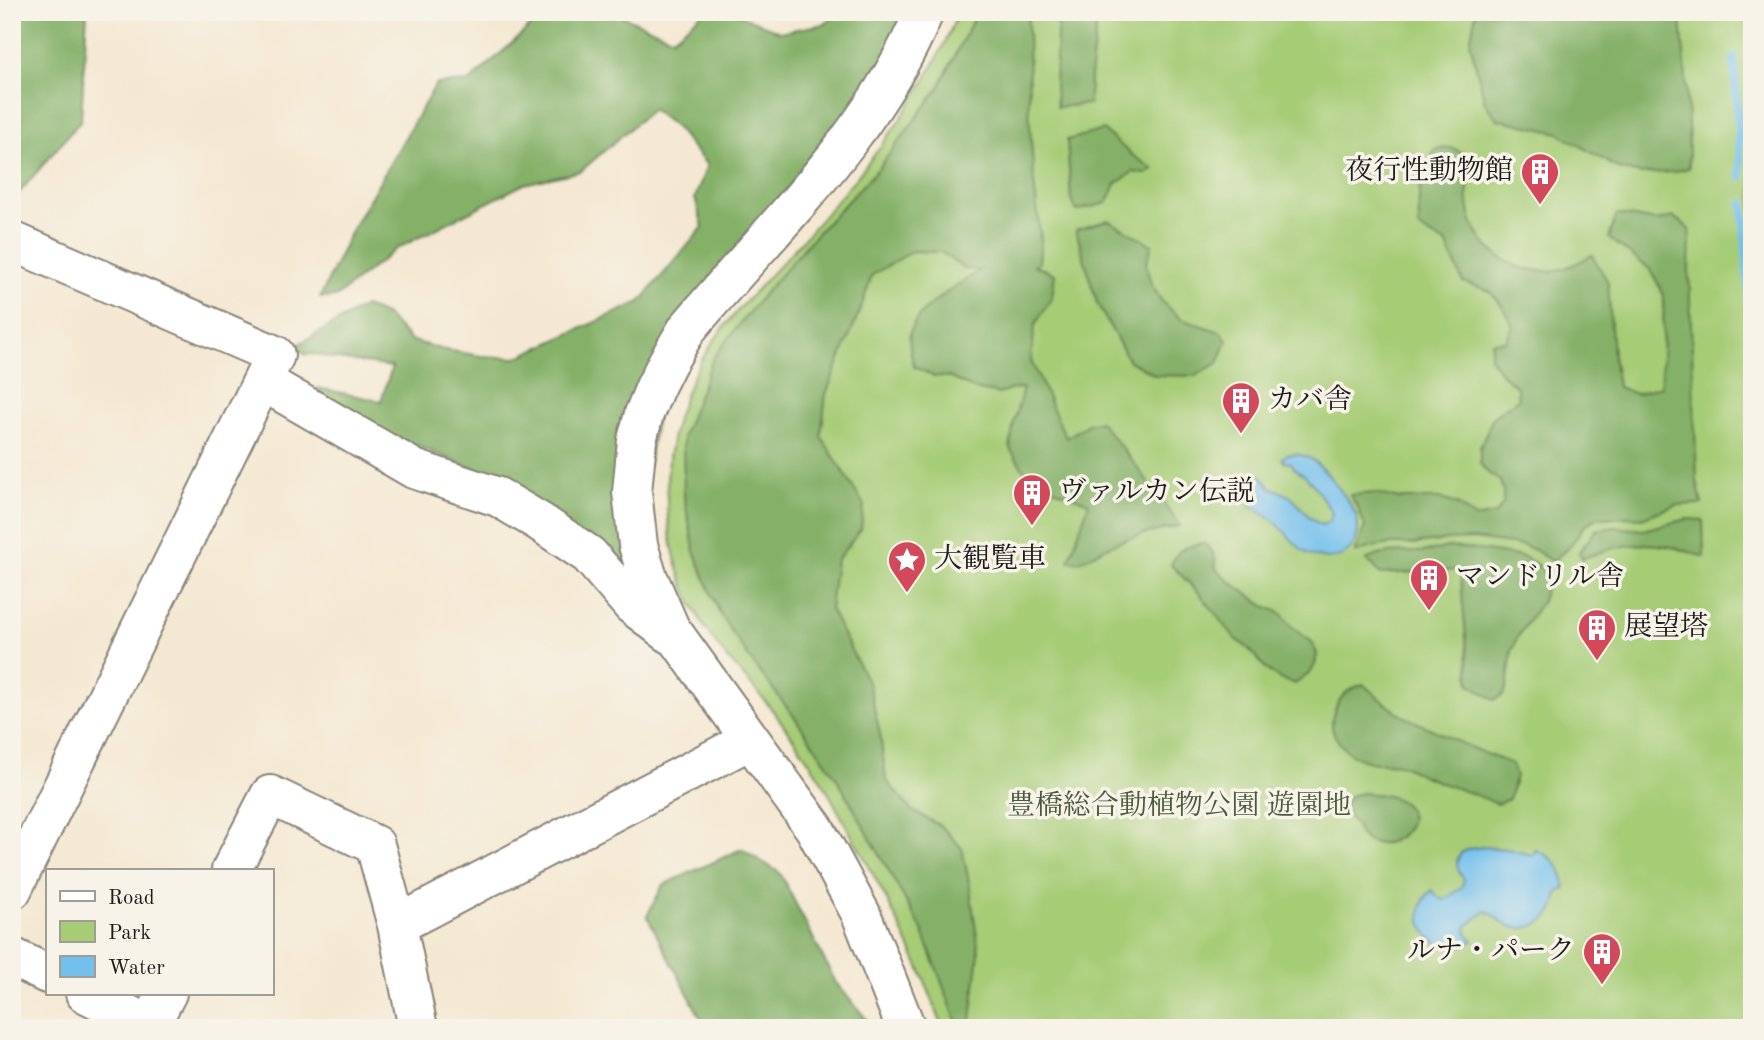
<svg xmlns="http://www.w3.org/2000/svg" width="1764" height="1040" viewBox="0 0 1764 1040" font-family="'Old Standard TT','Noto Serif JP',serif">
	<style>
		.green { fill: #a6cc76; stroke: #617449; stroke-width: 2 }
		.forest { fill: #84b067; stroke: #506642; stroke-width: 2 }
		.water { fill: #74c0ed; stroke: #486e84; stroke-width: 2 }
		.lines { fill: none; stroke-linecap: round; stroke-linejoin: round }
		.stream { stroke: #74c0ed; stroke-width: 8 }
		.minor-casing { stroke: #888277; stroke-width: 42 }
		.minor { stroke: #fff; stroke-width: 38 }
		.labels { text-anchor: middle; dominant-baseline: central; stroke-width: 7; stroke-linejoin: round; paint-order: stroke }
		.poi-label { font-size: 28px; fill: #1c1c1c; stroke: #f7f3e8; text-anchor: start }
		.park-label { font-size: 28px; fill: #4c5a3c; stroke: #f7f3e8 }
	</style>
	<rect width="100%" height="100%" fill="#f7f3e8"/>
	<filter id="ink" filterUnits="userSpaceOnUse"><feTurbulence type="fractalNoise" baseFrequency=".0143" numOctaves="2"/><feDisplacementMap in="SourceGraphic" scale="14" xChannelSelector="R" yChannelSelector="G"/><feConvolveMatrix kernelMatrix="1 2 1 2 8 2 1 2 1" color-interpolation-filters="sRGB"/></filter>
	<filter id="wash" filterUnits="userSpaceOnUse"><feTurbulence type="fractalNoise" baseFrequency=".00686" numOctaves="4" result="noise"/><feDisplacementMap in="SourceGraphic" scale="28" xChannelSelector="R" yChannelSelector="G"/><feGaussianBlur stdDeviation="1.57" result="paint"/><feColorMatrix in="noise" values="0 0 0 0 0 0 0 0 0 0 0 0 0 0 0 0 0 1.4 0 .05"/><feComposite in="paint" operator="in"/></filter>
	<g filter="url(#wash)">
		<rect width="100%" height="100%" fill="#f4e8d2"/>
		<path class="green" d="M 958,12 L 1752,12 L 1752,1028 L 943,1028 C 935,1008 928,987 919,967 C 898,920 874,874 848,829 C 838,810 828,791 816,772 C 800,748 783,722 764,700 C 748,680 729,662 714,641 C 651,555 652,433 711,345 C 733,312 763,284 789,255 C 855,182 922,105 958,12 Z"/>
		<path class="forest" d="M 12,12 L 87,12 L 81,120 L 14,199 L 12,198 Z
			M 613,12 L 673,38 L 704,12 L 733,12 L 780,32 L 825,24 L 837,12 L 909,12 L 879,75 L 674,329 L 628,569 L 618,568 L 507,482 L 319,407 L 316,397 L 318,388 L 381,401 L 392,367 L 331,358 L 315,354 L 306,355 L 301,351 L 299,344 L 365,306 L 387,316 L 410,340 L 440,349 L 481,356 L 516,358 L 640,302 L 703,227 L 695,198 L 707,165 L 676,128 L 652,109 L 581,171 L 524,184 L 396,249 L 336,297 L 320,298 L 351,231 L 436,84 L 469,82 L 545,13 Z
			M 977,12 L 1028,12 L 1029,111 L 1034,182 L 1041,240 L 1039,262 L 1034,265 L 1055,274 L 1052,297 L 1035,325 L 1031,360 L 1066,438 L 1088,424 L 1100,421 L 1134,463 L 1180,526 C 1152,532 1125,537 1099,551 C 1089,557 1081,563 1069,561 L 1089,503 L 1030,479 L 1010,449 L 1013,426 L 1023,388 L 1009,390 L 999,394 L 974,389 L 949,377 L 933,376 L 913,366 C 912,358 908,341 910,333 C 915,308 961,285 980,270 L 964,269 L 941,252 L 913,251 L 872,275 L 862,305 L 826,394 L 821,436 L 864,505 L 861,529 L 836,561 L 830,609 L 869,685 L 880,734 L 886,780 L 911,810 L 941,826 L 962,848 L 970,887 L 979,953 L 970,1028 L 959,1028 L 922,930 L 836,777 L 793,715 L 752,662 L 720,614 L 695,554 L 684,496 L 683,436 L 713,358 L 762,296 L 817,233 L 878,169 L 938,89 Z
			M 1058,12 L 1098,12 L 1090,77 L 1089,104 L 1057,107 L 1055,87 Z
			M 1476,12 L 1667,12 L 1681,21 C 1686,70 1689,119 1689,168 L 1673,172 L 1640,174 L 1619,169 L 1559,133 L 1497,119 L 1485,103 L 1470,42 Z
			M 1103,130 L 1132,155 L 1153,169 L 1146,174 L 1133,172 L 1116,184 L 1107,203 L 1077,211 L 1071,199 L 1067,140 Z
			M 1452,148 L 1469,156 C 1470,160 1472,163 1472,167 C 1472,173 1469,181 1468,188 C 1467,195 1468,203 1469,209 C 1475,246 1509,272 1547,271 C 1563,271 1578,263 1592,255 L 1608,282 L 1613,355 L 1618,387 L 1636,394 L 1661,386 L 1664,296 L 1651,270 L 1609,238 L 1617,214 L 1656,221 L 1673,217 L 1683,223 L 1690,231 L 1689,271 L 1697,481 L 1702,504 L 1676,505 L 1642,518 L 1629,517 L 1597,518 L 1585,525 L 1570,546 L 1553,561 L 1548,559 L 1535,550 L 1525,546 L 1474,539 L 1448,540 L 1414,544 L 1391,544 L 1372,547 L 1355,553 L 1365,526 L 1358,508 L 1350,495 L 1375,493 L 1399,499 L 1441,499 L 1457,504 L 1475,518 L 1495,514 L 1503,504 L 1503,491 L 1500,481 L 1488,473 L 1480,464 L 1480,448 L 1493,417 L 1518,399 L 1517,387 C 1505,379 1498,369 1490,357 L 1492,342 L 1505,341 L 1513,326 L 1503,307 L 1490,291 L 1463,282 L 1446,243 L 1429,235 L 1419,227 C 1418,196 1417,175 1436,149 Z
			M 1108,220 L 1152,245 L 1146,264 L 1151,284 L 1163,303 L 1181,319 L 1221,332 L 1227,341 L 1218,363 L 1195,376 L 1155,375 L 1129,361 L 1097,303 L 1076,230 Z
			M 1687,519 L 1703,520 L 1704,557 C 1693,554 1683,549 1671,547 C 1641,540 1610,547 1582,559 L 1579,552 L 1596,530 L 1615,527 L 1643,530 Z
			M 1203,543 C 1214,552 1215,554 1216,569 L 1229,581 L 1265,606 L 1281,613 L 1293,628 L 1312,642 L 1317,654 L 1315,665 L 1310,673 L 1295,684 L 1280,679 L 1267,670 L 1250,650 L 1235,638 L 1199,593 L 1171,565 C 1180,545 1183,549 1203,543 Z
			M 1448,547 L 1473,549 L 1524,557 L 1541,567 L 1544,571 L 1545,589 L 1542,601 L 1517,638 L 1512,651 L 1507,687 L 1503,695 L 1494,700 L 1470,684 L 1460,570 L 1380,574 L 1374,566 L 1366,560 C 1383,551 1397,553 1415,552 C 1427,552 1437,550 1448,547 Z
			M 1363,684 L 1381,700 L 1403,716 L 1472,748 L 1512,764 L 1516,776 L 1509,799 L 1497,804 C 1474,793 1450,787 1426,777 C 1418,774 1411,768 1402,765 C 1392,762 1380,764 1370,762 C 1348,757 1325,736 1334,712 C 1340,696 1346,690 1363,684 Z
			M 1362,793 C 1374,794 1389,794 1400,801 C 1433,822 1380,863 1359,833 C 1358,831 1358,829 1357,827 C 1350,815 1347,821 1344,804 L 1350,796 Z
			M 742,849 L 780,873 L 836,983 L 874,1028 L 706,1028 L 647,916 L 663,885 Z"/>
		<path class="water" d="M 1296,454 C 1301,455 1306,456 1311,459 C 1322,465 1350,501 1355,513 C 1357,517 1358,523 1358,528 C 1357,560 1325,566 1302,550 C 1293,543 1285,531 1276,523 C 1260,509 1244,510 1246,484 L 1259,474 C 1264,478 1267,484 1271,487 C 1277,491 1285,493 1292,498 C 1302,507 1310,522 1323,525 L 1330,520 L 1332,513 C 1325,503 1313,481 1303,474 C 1297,470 1295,470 1291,463 L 1284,462 L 1282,458 L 1287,455 Z
			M 1484,847 L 1507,849 L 1532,855 L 1536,850 C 1554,857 1565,870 1565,890 L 1561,890 C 1556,895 1557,903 1553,910 C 1544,925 1526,932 1509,926 C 1500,923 1495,914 1486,911 L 1467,926 L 1466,931 L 1473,941 C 1438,964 1401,918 1432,890 L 1439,898 L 1445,900 L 1462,887 L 1464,879 C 1456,871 1453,856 1466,850 C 1471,848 1478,848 1484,847 Z"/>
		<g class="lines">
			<path class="stream" d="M 1734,58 L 1741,177
				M 1743,203 L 1752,354"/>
		</g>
	</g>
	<g filter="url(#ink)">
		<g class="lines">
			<defs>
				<path id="minor" d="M 12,241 L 275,355 L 12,890
					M 264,382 L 414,469 L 498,497 L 540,522 L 589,555 L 632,605 L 670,634
					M 231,870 L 270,795 L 375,845 L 397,925
					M 12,957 L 47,974
					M 85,993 L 155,1028
					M 150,1025 L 167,993
					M 418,1028 L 397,925 L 750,740
					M 906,1028 L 861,914 L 815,829 L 670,628 L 647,575 L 638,545 L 632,492 L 637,440 L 644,414 L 655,387 L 667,363 L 687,329 C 771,228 873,136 924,12"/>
			</defs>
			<use href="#minor" class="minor-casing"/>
			<use href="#minor" class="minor"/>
		</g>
	</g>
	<defs>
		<symbol id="building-pin" viewBox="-11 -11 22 30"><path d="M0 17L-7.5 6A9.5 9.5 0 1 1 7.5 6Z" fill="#d1495b" stroke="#f7f3e8"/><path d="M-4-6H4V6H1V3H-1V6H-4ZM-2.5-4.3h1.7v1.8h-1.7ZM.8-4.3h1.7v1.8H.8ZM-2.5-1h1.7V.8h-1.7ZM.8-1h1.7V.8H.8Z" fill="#fff"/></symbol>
		<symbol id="sight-pin" viewBox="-11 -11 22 30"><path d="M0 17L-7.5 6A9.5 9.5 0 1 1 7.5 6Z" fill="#d1495b" stroke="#f7f3e8"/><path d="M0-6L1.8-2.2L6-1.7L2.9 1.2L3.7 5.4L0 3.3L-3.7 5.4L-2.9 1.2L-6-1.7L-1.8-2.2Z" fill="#fff"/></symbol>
	</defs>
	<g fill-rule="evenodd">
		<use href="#building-pin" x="1518" y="150" width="44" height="60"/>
		<use href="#building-pin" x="1219" y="379" width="44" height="60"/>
		<use href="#building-pin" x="1010" y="471" width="44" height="60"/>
		<use href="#sight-pin" x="885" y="538" width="44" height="60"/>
		<use href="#building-pin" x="1407" y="556" width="44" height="60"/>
		<use href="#building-pin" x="1575" y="606" width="44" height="60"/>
		<use href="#building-pin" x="1580" y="930" width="44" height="60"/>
	</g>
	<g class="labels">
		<g class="poi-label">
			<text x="1513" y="172" text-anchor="end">夜行性動物館</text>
			<text x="1268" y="401">カバ舎</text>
			<text x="1059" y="493">ヴァルカン伝説</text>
			<text x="934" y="560">大観覧車</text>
			<text x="1456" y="578">マンドリル舎</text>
			<text x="1624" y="628">展望塔</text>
			<text x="1575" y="952" text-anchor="end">ルナ・パーク</text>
		</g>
		<g class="park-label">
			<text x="1179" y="807">豊橋総合動植物公園 遊園地</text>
		</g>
	</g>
	<rect width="1764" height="1040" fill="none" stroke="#f7f3e8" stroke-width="42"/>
	<rect x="46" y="869" width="228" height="126" fill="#f7f3e8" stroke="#9f9d96" stroke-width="2"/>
	<rect x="60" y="891" width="35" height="10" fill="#ffffff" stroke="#9f9d96" stroke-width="2"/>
	<text x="108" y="904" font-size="21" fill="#1c1c1c">Road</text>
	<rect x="60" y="921" width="35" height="21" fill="#a6cc76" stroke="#9f9d96" stroke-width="2"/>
	<text x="108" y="939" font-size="21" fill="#1c1c1c">Park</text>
	<rect x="60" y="956" width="35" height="21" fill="#74c0ed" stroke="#9f9d96" stroke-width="2"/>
	<text x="108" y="974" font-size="21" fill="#1c1c1c">Water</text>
</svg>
